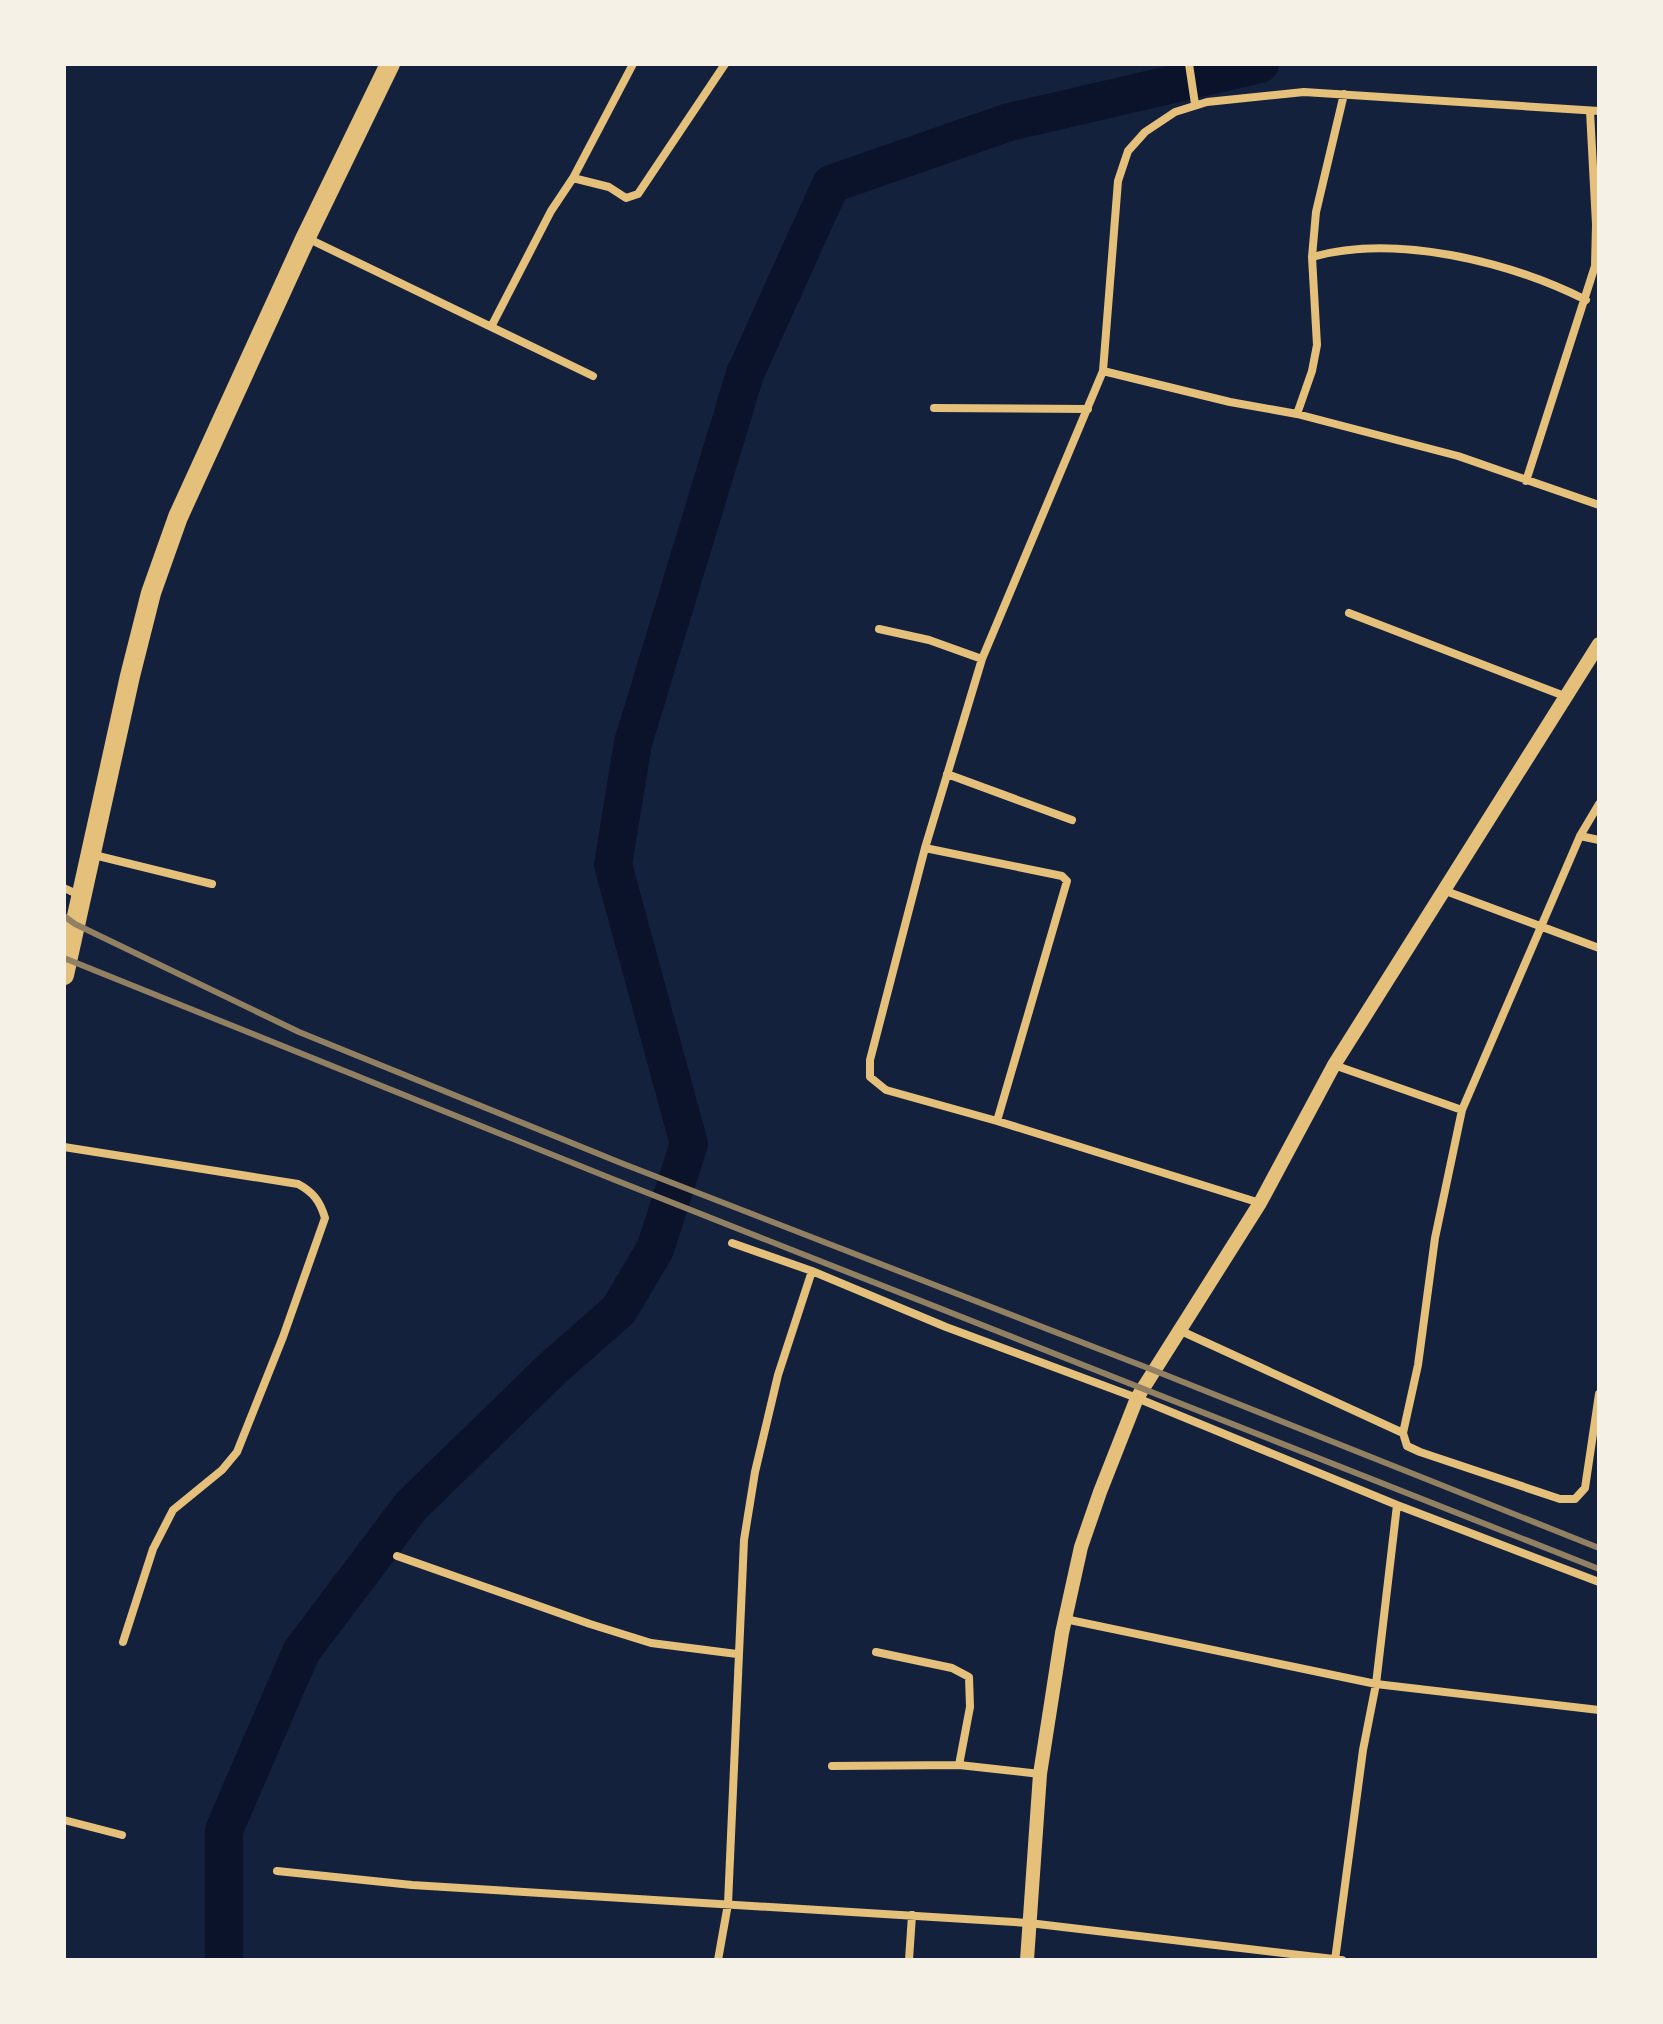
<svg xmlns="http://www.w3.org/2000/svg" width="1663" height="2024" viewBox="0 0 1663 2024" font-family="'Fira Sans Condensed',sans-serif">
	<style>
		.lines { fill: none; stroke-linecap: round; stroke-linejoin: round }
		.river { stroke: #0b132b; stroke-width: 38 }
		.minor { stroke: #e5c07b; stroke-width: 8 }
		.tertiary { stroke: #e5c07b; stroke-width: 14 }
		.primary { stroke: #e5c07b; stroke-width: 20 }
		.rail { stroke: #918062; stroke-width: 6 }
	</style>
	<rect width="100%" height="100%" fill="#14213d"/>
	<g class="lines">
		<path class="river" d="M 224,1960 L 224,1830 L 301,1652 L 411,1506 L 553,1368 L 619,1310 L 655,1249 L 689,1144 L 613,865 L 633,743 L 745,374 L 831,184 L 1009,122 L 1260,64"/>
		<path class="minor" d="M 1189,64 L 1195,104
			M 573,178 L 633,64
			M 307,238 L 593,376
			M 1312,257 C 1396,233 1510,262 1586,300
			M 491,327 L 551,211 L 573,178 L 609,187 L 626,198 L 638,194 L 725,64
			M 1103,371 L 1230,402 L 1297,414 L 1458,456 L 1599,505
			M 934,408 L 1088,409
			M 1297,414 L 1312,371 L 1317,345 L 1312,257 L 1316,212 L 1344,94
			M 1526,481 L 1595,266 L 1596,224 L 1590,111
			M 1349,613 L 1567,697
			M 879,629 L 929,640 L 982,659
			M 947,774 L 1072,820
			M 1599,804 L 1580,836 L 1462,1110 L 1435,1238 L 1418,1365 L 1403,1433 L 1407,1446 L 1420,1452 L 1560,1499 L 1575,1499 L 1585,1488 L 1599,1394
			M 1580,836 L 1599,840
			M 925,848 L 1062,876 L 1067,881 L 997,1121
			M 90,854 L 212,884
			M 64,888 L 79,895
			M 1443,890 L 1599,948
			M 1334,1065 L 1462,1110
			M 64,1147 L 298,1184 C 313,1192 320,1201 325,1218 L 283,1337 L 237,1452 L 222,1470 L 173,1510 L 153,1549 L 123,1642
			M 1260,1203 L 997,1121 L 886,1090 L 870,1077 L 870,1060 L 925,848 L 982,659 L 1103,371 L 1118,181 L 1128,151 L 1145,132 L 1175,112 L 1207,102 L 1304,92 L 1599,111
			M 732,1243 L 812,1271 L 946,1327 L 1137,1398 L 1397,1505 L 1599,1582
			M 1179,1330 L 1403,1433
			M 397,1556 L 590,1624 L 651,1643 L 737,1654
			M 1065,1619 L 1376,1684 L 1599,1710
			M 876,1652 L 952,1668 L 969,1677 L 970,1707 L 959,1765
			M 832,1766 L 959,1765 L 1040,1774
			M 64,1820 L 122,1835
			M 277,1871 L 412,1885 L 1029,1923 L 1342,1960
			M 718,1960 L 728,1904 L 744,1540 L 755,1472 L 778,1375 L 812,1271
			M 909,1960 L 912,1915
			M 1335,1960 L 1363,1750 L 1376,1684 L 1397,1505"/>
		<path class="tertiary" d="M 1027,1960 L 1040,1774 L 1062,1633 L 1081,1547 L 1100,1492 L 1137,1398 L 1260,1203 L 1334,1065 L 1599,644"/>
		<path class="primary" d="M 64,975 L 130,676 L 151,593 L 178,517 L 306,237 L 390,64"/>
		<path class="rail" d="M 64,916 L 75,924 L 299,1032 L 621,1163 L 1153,1370 L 1599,1548
			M 64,958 L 615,1180 L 1599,1569"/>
	</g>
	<rect width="1663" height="2024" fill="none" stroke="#f6f1e7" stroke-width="132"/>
</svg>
